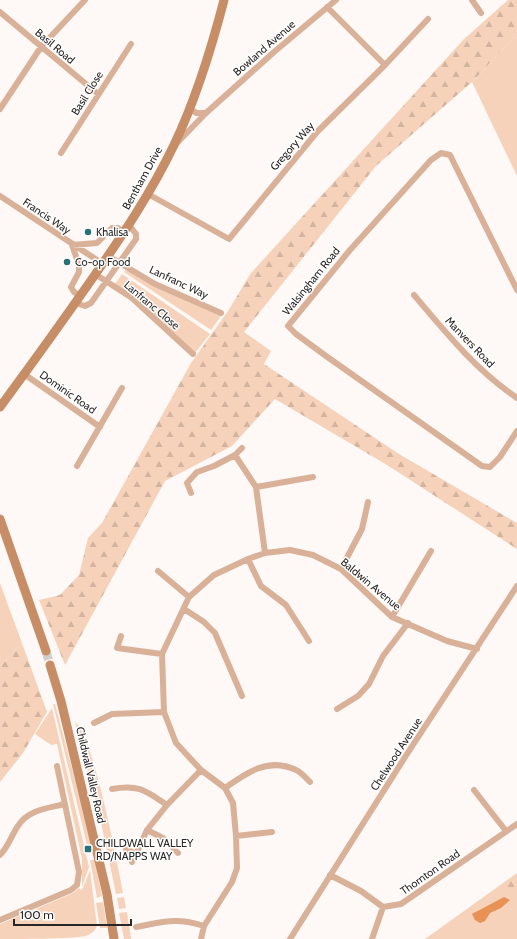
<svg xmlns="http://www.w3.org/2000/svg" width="517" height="939" viewBox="0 0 517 939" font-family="Cabin,sans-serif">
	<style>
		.green { fill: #f6d2ba }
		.forest { fill: url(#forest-firs) }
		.water { fill: #e89255 }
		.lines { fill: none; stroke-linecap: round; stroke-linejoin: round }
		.secondary-tunnel { stroke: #d3cfcc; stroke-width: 9; stroke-dasharray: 9 4.5; stroke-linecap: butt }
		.street { stroke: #d9b198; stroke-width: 6 }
		.secondary { stroke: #c68d66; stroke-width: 9 }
		.poi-dot { fill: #277179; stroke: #fff; stroke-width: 1.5 }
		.labels { text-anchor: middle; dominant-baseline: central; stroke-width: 3; stroke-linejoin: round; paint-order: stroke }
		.street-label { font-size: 11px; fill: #292726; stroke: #fff }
		.poi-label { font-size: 11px; fill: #292726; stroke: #fff; text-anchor: start }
	</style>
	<defs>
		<pattern id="forest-firs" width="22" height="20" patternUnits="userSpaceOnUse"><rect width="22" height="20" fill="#f6d2ba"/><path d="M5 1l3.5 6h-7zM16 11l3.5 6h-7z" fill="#d3b4a0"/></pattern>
	</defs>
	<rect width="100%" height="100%" fill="#fef9f6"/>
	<path class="green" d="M 517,34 L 517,176 L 472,82 Z
		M 126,270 L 221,316 L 211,330 L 124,272 Z
		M 122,274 L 210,334 L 195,353 L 115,284 Z
		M 0,583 L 22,643 L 0,666 Z
		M 53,704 L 55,704 L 92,844 L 87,845 Z
		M 52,708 L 89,867 L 82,887 L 82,859 L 57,744 L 51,745 L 35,734 Z
		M 75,722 C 93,734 118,866 123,893 L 116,894 L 101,822 Z
		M 90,860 L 95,860 L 102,896 L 97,898 Z
		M 90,870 L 97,926 C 95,931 91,934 86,936 C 71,939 18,939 0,939 L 0,924 L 73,893 L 79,888 L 81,890 L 83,888 Z
		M 517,873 L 517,939 L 425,939 Z
		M 124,897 L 126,908 L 119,909 L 117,898 Z
		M 103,902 L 107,928 L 100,928 L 96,903 Z
		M 127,912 L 131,938 L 131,939 L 124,939 L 119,913 Z"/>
	<path class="forest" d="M 508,0 L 517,0 L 517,34 L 472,82 L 376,166 L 244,332 L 271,351 L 264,364 L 399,454 L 517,523 L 517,549 L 387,465 L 275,399 L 232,446 L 165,481 L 65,665 L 39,600 L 60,595 L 79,575 L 88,538 L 102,523 L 191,363 L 228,311 L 251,273 L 464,39 Z
		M 22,643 L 47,712 L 23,753 L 0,782 L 0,666 Z
		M 517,875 L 517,902 L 502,887 Z"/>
	<path class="water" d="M 504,897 L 510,900 L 501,908 L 490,913 L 485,921 L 480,923 L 475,920 L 472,914 Z"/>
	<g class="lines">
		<path class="secondary-tunnel" d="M 46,651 L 50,665"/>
		<path class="street" d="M 472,0 L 481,13
			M 0,12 L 98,94
			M 385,65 L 428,19
			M 190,108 L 196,113 L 206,113
			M 0,109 L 41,47 L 85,0
			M 177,143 L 206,113 L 274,52 L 336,0
			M 61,153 L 131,44
			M 148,194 L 229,239 L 317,132 L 385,65 L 327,7
			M 0,196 L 103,264
			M 108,256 L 155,284 L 221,313
			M 95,274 L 132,298 L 193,354
			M 517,290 L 450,155 L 441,153 L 431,160 L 350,250 L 288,326 L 296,334 L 326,356 L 482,466 L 490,467 L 500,457 L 517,431
			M 414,295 C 446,333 476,370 517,398
			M 80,296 L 74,292 L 71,287 L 79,272 L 79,265 L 72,245 L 97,243 L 112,228 L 118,228 L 124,232
			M 75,303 L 85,306 L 91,303 L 136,239 L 136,234 L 129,225
			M 24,374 L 100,427
			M 235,455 L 242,448
			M 77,466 L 122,388
			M 256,487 L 313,477
			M 191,493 L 187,483 L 197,472 L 214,466 L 235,455 L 256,487 L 265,553
			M 248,559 L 261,586 L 286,605 L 309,641
			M 341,569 L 362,529 L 368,502
			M 158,571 L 189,597
			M 184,609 L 204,622 L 215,633 L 242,696
			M 392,617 L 431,551
			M 121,636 L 117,648 L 162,654
			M 337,709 L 358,696 L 369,684 L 383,656 L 408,623
			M 94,723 L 112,714 L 164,712
			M 225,788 C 247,772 269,757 296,770 C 301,772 306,778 310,782
			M 112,789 C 139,784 146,791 167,805
			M 474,790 L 506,831
			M 147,830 L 163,838 L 178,853
			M 236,836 L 272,832
			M 126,849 L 136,854 L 132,862
			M 136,854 L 147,830 L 167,805 L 201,770
			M 0,855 C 9,846 11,836 18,826 C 28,810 48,808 65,804
			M 330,875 L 361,891 L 383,907 L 401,904 L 517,824
			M 0,920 L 71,890 L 77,885 L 79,872 L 57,766
			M 136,927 C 163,922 177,917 204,926
			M 201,939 L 204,926 L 232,882 L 237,868 L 236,836 L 233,803 L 225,788 L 201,770 L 176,743 L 164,712 L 162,654 L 189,597 L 214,575 L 248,559 L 265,553 L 290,550 L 313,555 L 341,569 L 392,617 L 447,641 L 477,649
			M 290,939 L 407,754 L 517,586
			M 372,939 L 383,907"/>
		<path class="secondary" d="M 0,407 C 31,365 62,322 92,279 C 122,236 151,193 174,145 C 196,99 211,50 224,0
			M 0,519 L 46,651
			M 50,665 L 61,701 L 107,894 L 114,939"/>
	</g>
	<g class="poi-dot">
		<circle cx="88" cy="232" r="4"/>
		<circle cx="67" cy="262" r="4"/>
		<rect x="84" y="845" width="8" height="8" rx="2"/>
	</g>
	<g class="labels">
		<g class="street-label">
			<text transform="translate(55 46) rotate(40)">Basil Road</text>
			<text transform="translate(264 48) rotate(-41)">Bowland Avenue</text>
			<text transform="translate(87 93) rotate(-58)">Basil Close</text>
			<text transform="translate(292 146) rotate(-49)">Gregory Way</text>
			<text transform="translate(142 178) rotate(-61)">Bentham Drive</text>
			<text transform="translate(47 216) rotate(34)">Francis Way</text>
			<text transform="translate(311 281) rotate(-51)">Walsingham Road</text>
			<text transform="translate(179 282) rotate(25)">Lanfranc Way</text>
			<text transform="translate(152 305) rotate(40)">Lanfranc Close</text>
			<text transform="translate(470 342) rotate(46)">Manvers Road</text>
			<text transform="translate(68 392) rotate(35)">Dominic Road</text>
			<text transform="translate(371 584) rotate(40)">Baldwin Avenue</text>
			<text transform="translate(396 754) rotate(-57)">Chelwood Avenue</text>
			<text transform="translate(91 775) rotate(77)">Childwall Valley Road</text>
			<text transform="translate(430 872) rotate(-35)">Thornton Road</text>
		</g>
		<g class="poi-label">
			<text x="96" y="232">Khalisa</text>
			<text x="75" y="262">Co-op Food</text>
			<text x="96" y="843">CHILDWALL VALLEY<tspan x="96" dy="13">RD/NAPPS WAY</tspan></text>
		</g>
	</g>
	<path d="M14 919v6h117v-6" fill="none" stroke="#292726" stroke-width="2"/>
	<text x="20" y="919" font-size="12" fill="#292726" stroke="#ffffff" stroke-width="3" paint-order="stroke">100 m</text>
</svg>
